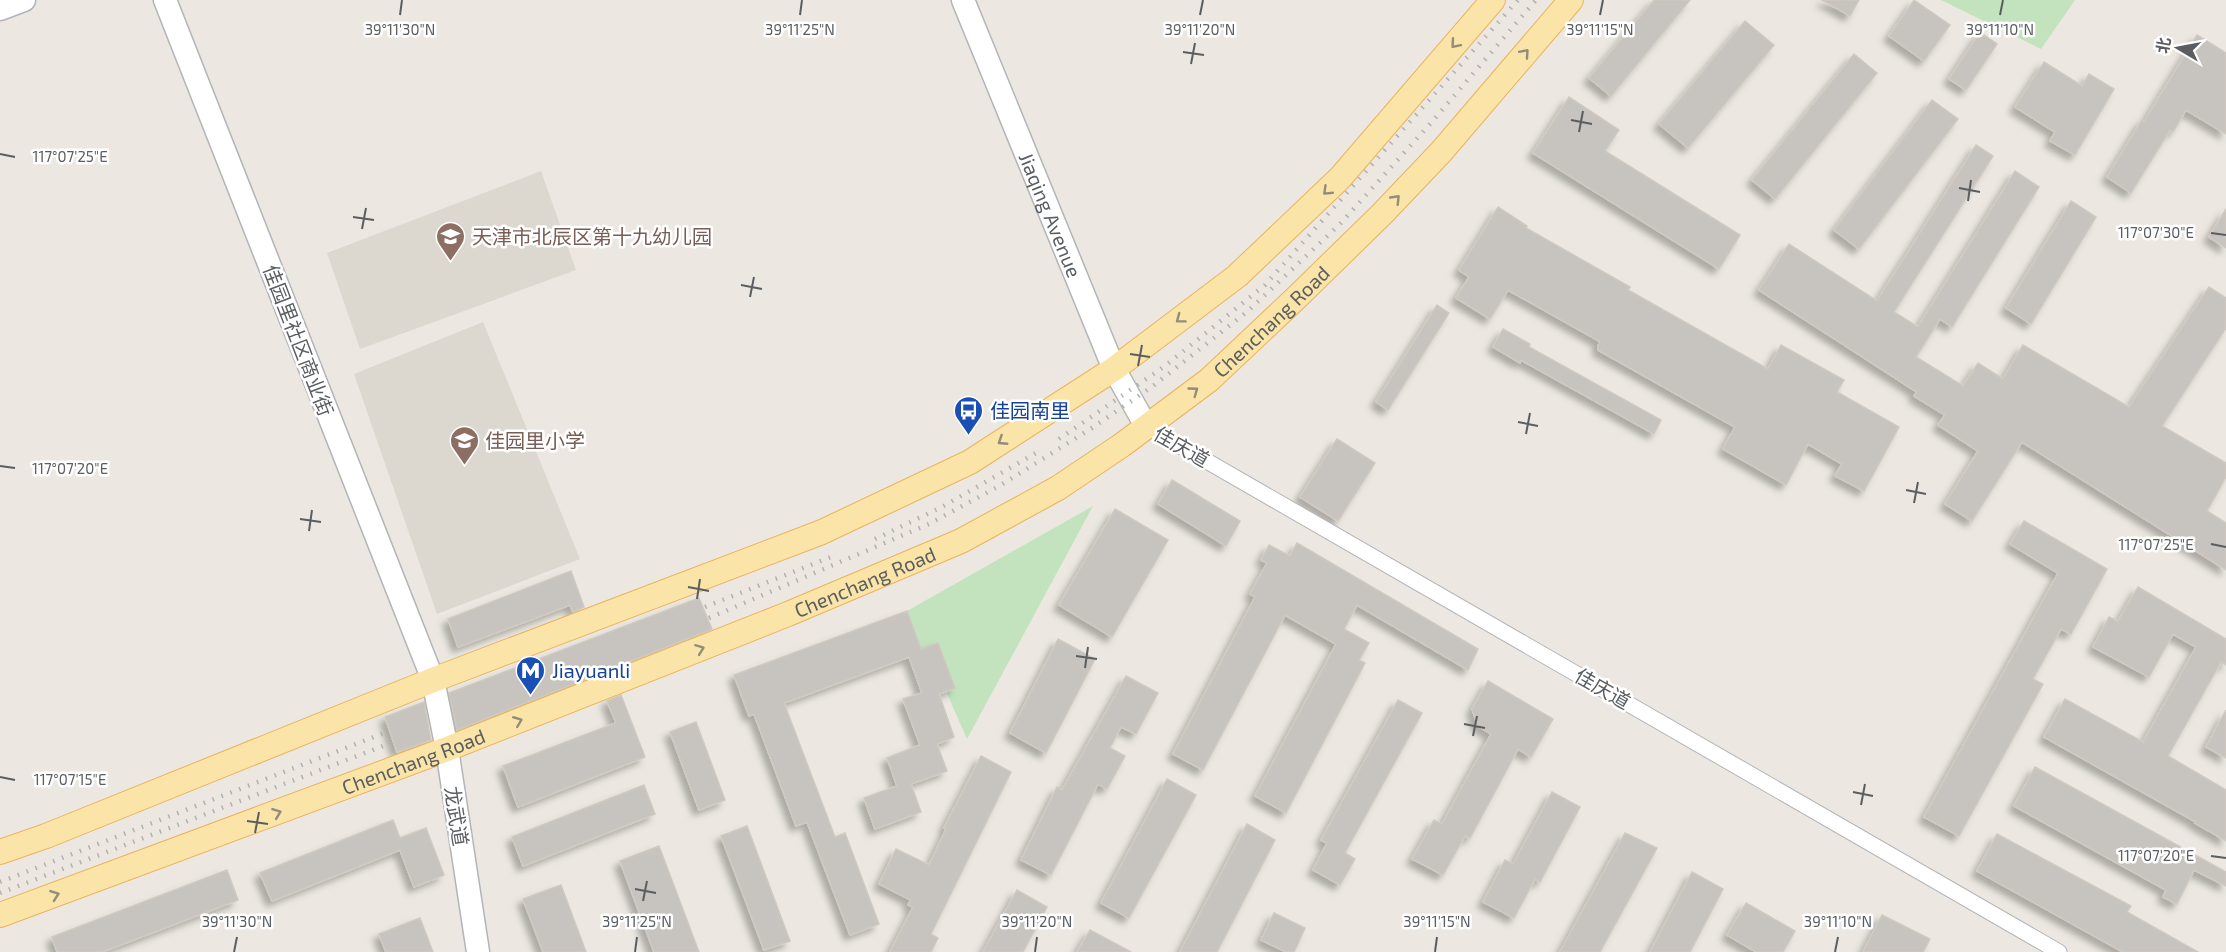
<svg xmlns="http://www.w3.org/2000/svg" width="2226" height="952" viewBox="0 0 2226 952" font-family="'Exo 2','Noto Sans SC',sans-serif">
	<style>
		.education { fill: #dcd7cf }
		.green { fill: #c2e3be }
		.building { fill: #c7c3be; stroke: #d0c9c0; stroke-width: 1.5; filter: url(#shadow) }
		.lines { fill: none; stroke-linecap: round; stroke-linejoin: round }
		.street-casing { stroke: #b2b5b8; stroke-width: 17 }
		.secondary-casing { stroke: #b1b5b8; stroke-width: 25 }
		.primary-casing { stroke: #eab35c; stroke-width: 26 }
		.street { stroke: #fff; stroke-width: 15 }
		.secondary { stroke: #fff; stroke-width: 22 }
		.primary { stroke: #fbe4a7; stroke-width: 24 }
		.rail { stroke: #b0b1b1; stroke-width: 4.5; stroke-dasharray: 1.5 8; stroke-linecap: butt }
		.oneway { stroke: #928d7a }
		.ticks { fill: none; stroke: #5a5e61; stroke-width: 2 }
		.labels { text-anchor: middle; dominant-baseline: central; stroke-width: 5; stroke-linejoin: round; paint-order: stroke }
		.street-label { font-size: 20px; fill: #5a5e61; stroke: #fff }
		.education-label { font-size: 20px; fill: #785e54; stroke: #fff; text-anchor: start }
		.transit-label { font-size: 20px; fill: #164399; stroke: #fff; text-anchor: start }
		.ticks-label { font-size: 15px; text-anchor: middle; fill: #5a5e61; stroke: #fff; stroke-width: 5; stroke-linejoin: round; paint-order: stroke }
	</style>
	<defs>
		<filter id="shadow"><feDropShadow dx="-5.5" dy="5.5" stdDeviation="3" flood-color="#0004"/></filter>
	</defs>
	<rect width="100%" height="100%" fill="#ece8e1"/>
	<path class="education" d="M 541,171 L 576,270 L 360,349 L 327,253 Z
		M 483,322 L 580,559 L 437,614 L 354,374 Z"/>
	<path class="green" d="M 1941,0 L 2075,0 L 2041,49 Z
		M 1093,506 L 967,739 L 946,691 L 955,688 L 938,644 L 921,649 L 907,611 Z"/>
	<path class="building" d="M 1654,0 L 1690,0 L 1611,96 L 1589,78 Z
		M 1822,0 L 1859,0 L 1850,16 Z
		M 1914,0 L 1950,25 L 1924,61 L 1889,36 Z
		M 1745,21 L 1774,45 L 1688,148 L 1659,124 Z
		M 1980,32 L 1997,44 L 1966,90 L 1949,79 Z
		M 2197,35 L 2226,53 L 2226,134 L 2186,110 L 2173,132 L 2170,130 L 2131,193 L 2107,177 L 2142,120 L 2144,122 Z
		M 1854,54 L 1877,73 L 1775,199 L 1752,180 Z
		M 2044,62 L 2082,86 L 2089,74 L 2114,89 L 2075,155 L 2050,141 L 2055,132 L 2015,107 Z
		M 1569,97 L 1619,130 L 1605,151 L 1740,235 L 1719,269 L 1533,153 Z
		M 1932,100 L 1958,119 L 1859,249 L 1834,230 Z
		M 1976,145 L 1993,156 L 1894,312 L 1918,327 L 2015,171 L 2039,187 L 1952,327 L 1940,319 L 1916,357 L 1963,386 L 1978,363 L 2003,379 L 2023,345 L 2129,407 L 2209,287 L 2226,298 L 2226,328 L 2162,426 L 2226,463 L 2226,477 L 2207,511 L 2226,523 L 2226,570 L 2022,442 L 1972,521 L 1945,504 L 1978,451 L 1938,425 L 1945,415 L 1914,396 L 1917,392 L 1759,290 L 1789,244 L 1877,301 Z
		M 2071,201 L 2096,217 L 2031,324 L 2006,308 Z
		M 1498,207 L 1527,226 L 1526,228 L 1630,287 L 1628,290 L 1768,369 L 1781,345 L 1844,380 L 1837,392 L 1899,427 L 1864,491 L 1835,476 L 1842,464 L 1808,444 L 1786,485 L 1723,449 L 1735,427 L 1598,350 L 1599,341 L 1508,290 L 1490,319 L 1456,298 L 1469,277 L 1459,270 Z
		M 2226,209 L 2226,248 L 2209,237 Z
		M 1437,305 L 1449,313 L 1388,410 L 1376,402 Z
		M 1503,329 L 1530,344 L 1529,347 L 1661,420 L 1654,434 L 1521,360 L 1520,363 L 1493,347 Z
		M 1337,439 L 1375,463 L 1338,521 L 1300,497 Z
		M 1172,480 L 1240,521 L 1226,546 L 1158,504 Z
		M 1115,509 L 1168,540 L 1112,637 L 1059,605 Z
		M 2024,521 L 2107,569 L 2071,634 L 2061,629 L 2033,679 L 2043,684 L 1959,836 L 1924,817 L 2058,573 L 2010,544 Z
		M 1297,543 L 1478,649 L 1468,670 L 1357,605 L 1344,629 L 1369,643 L 1359,660 L 1365,663 L 1286,813 L 1255,796 L 1336,644 L 1285,615 L 1203,770 L 1173,754 L 1255,597 L 1250,594 L 1267,563 L 1261,560 L 1269,545 L 1290,556 Z
		M 571,571 L 584,607 L 573,612 L 570,605 L 458,647 L 448,619 Z
		M 2138,587 L 2226,639 L 2226,665 L 2221,662 L 2168,756 L 2226,790 L 2226,841 L 2195,823 L 2196,822 L 2044,737 L 2065,699 L 2143,742 L 2196,647 L 2173,634 L 2149,677 L 2093,647 L 2109,617 L 2118,621 Z
		M 699,598 L 712,629 L 457,730 L 449,693 Z
		M 907,611 L 921,649 L 938,643 L 955,688 L 939,694 L 954,737 L 937,744 L 947,771 L 911,784 L 921,812 L 875,829 L 864,798 L 897,786 L 887,758 L 920,745 L 903,699 L 922,693 L 909,657 L 784,703 L 835,837 L 845,833 L 879,924 L 850,935 L 807,822 L 796,826 L 754,714 L 749,716 L 734,675 Z
		M 1058,639 L 1095,659 L 1046,753 L 1010,733 Z
		M 1126,676 L 1158,693 L 1136,734 L 1121,727 L 1110,748 L 1125,756 L 1107,789 L 1098,784 L 1051,875 L 1021,860 L 1057,787 L 1062,790 Z
		M 1488,681 L 1553,719 L 1531,757 L 1518,749 L 1470,838 L 1465,836 L 1443,875 L 1412,859 L 1434,820 L 1442,824 L 1491,734 L 1478,726 L 1472,709 Z
		M 621,695 L 645,757 L 518,807 L 503,766 L 616,723 L 607,701 Z
		M 1398,700 L 1422,713 L 1345,853 L 1355,859 L 1340,885 L 1313,870 L 1327,843 L 1321,840 Z
		M 424,702 L 431,740 L 397,752 L 385,717 Z
		M 2226,710 L 2226,758 L 2206,747 Z
		M 696,722 L 725,800 L 699,810 L 670,732 Z
		M 981,756 L 1011,772 L 931,934 L 938,938 L 931,952 L 890,952 L 913,907 L 908,905 L 911,900 L 879,884 L 896,849 L 929,865 L 946,829 L 944,828 Z
		M 2035,767 L 2226,872 L 2226,886 L 2194,870 L 2177,904 L 2163,897 L 2166,890 L 2014,806 Z
		M 1167,779 L 1196,795 L 1129,918 L 1101,903 Z
		M 644,785 L 655,814 L 523,866 L 512,837 Z
		M 1552,792 L 1580,807 L 1540,882 L 1535,879 L 1514,918 L 1483,902 L 1505,860 L 1513,864 Z
		M 393,820 L 400,838 L 426,828 L 444,875 L 414,887 L 400,850 L 272,901 L 260,873 Z
		M 1247,824 L 1275,840 L 1217,952 L 1180,952 Z
		M 747,826 L 790,941 L 764,950 L 721,836 Z
		M 1625,833 L 1657,848 L 1600,952 L 1560,952 Z
		M 1997,834 L 2131,906 L 2127,912 L 2198,952 L 2123,952 L 1977,871 Z
		M 659,846 L 699,952 L 654,952 L 620,861 Z
		M 227,870 L 238,900 L 102,952 L 57,952 L 52,937 Z
		M 1692,872 L 1723,889 L 1690,952 L 1650,952 Z
		M 561,885 L 586,952 L 543,952 L 523,899 Z
		M 1017,890 L 1047,907 L 1023,952 L 983,952 Z
		M 1746,903 L 1795,931 L 1783,952 L 1756,952 L 1727,935 Z
		M 1274,913 L 1305,928 L 1294,952 L 1286,952 L 1261,940 Z
		M 1882,915 L 1930,939 L 1923,952 L 1863,952 Z
		M 420,918 L 433,952 L 386,952 L 379,934 Z
		M 1090,930 L 1131,952 L 1077,952 Z"/>
	<g class="lines">
		<defs>
			<path id="street" d="M 1146,426 L 2059,952"/>
			<g id="secondary">
				<path d="M 165,0 L 433,680 L 447,749 L 478,952"/>
				<path id="s1" d="M 963,0 L 1114,369 L 1146,426"/>
				<path d="M 0,9 L 24,0"/>
			</g>
			<g id="primary">
				<path d="M 0,852 L 46,836 L 433,680 L 822,532 L 970,462 L 1114,369 L 1237,276 L 1340,178 L 1493,0"/>
				<path id="s2" d="M 0,915 L 447,749 L 788,614 L 961,541 L 1058,488 L 1122,445 L 1209,380 L 1295,299 L 1382,214 L 1441,152 L 1571,0"/>
			</g>
		</defs>
		<use href="#street" class="street-casing"/>
		<use href="#secondary" class="secondary-casing"/>
		<use href="#primary" class="primary-casing"/>
		<use href="#street" class="street"/>
		<use href="#secondary" class="secondary"/>
		<use href="#primary" class="primary"/>
		<path class="rail" d="M 1059,439 L 1165,366 L 1265,285 L 1518,0
			M 875,539 L 942,507 L 1036,453
			M 705,607 L 836,555
			M 709,618 L 929,524 L 1001,485 L 1092,428 L 1153,386 L 1248,311 L 1340,224 L 1430,124 L 1536,0
			M 0,882 L 387,732
			M 0,893 L 391,743"/>
	</g>
	<defs><path id="oneway-chevron" d="M-2-3.5L2.5 0L-2 3.5" fill="none" stroke-width="1.6" stroke-linecap="round" stroke-linejoin="round" transform="scale(1.5)"/></defs>
	<g class="oneway">
		<use href="#oneway-chevron" transform="translate(1455 44) rotate(131)"/>
		<use href="#oneway-chevron" transform="translate(1525 53) rotate(-49)"/>
		<use href="#oneway-chevron" transform="translate(1327 191) rotate(136)"/>
		<use href="#oneway-chevron" transform="translate(1396 199) rotate(-46)"/>
		<use href="#oneway-chevron" transform="translate(1180 319) rotate(143)"/>
		<use href="#oneway-chevron" transform="translate(1194 391) rotate(-36)"/>
		<use href="#oneway-chevron" transform="translate(1002 441) rotate(147)"/>
		<use href="#oneway-chevron" transform="translate(700 649) rotate(-21)"/>
		<use href="#oneway-chevron" transform="translate(518 721) rotate(-22)"/>
		<use href="#oneway-chevron" transform="translate(277 813) rotate(-21)"/>
		<use href="#oneway-chevron" transform="translate(55 895) rotate(-20)"/>
	</g>
	<path class="ticks" d="M 400,15 L 402,0M 800,15 L 802,0M 1200,15 L 1203,0M 1600,15 L 1603,0M 2000,15 L 2003,0M 1183,52 L 1204,55M 1191,64 L 1195,43M 1571,120 L 1592,124M 1579,132 L 1583,111M 0,154 L 15,157M 1959,188 L 1980,192M 1968,201 L 1971,180M 353,217 L 374,220M 362,229 L 366,208M 2211,233 L 2226,235M 741,285 L 762,289M 750,297 L 754,277M 1130,354 L 1150,357M 1138,366 L 1142,345M 1518,422 L 1538,426M 1526,434 L 1530,413M 0,466 L 15,468M 1906,490 L 1926,494M 1914,503 L 1918,482M 300,519 L 321,522M 309,531 L 312,510M 2211,544 L 2226,547M 688,587 L 709,591M 697,599 L 700,579M 1076,656 L 1097,659M 1085,668 L 1088,647M 1464,724 L 1485,728M 1473,736 L 1477,716M 0,777 L 15,780M 1853,792 L 1873,796M 1861,805 L 1865,784M 247,821 L 268,824M 255,833 L 259,812M 2211,856 L 2226,858M 635,889 L 656,893M 643,901 L 647,881M 234,952 L 237,937M 635,952 L 637,937M 1035,952 L 1037,937M 1435,952 L 1437,937M 1835,952 L 1838,937"/>
	<defs>
		<symbol id="school-pin" viewBox="-11 -11 22 30"><path d="M0 17L-7.5 6A9.5 9.5 0 1 1 7.5 6Z" fill="#8d6e63" stroke="#fff"/><path d="M0-5L7-2L0 1L-7-2ZM-4 1L0 2.5L4 1V4Q0 6-4 4Z" fill="#fff"/></symbol>
		<symbol id="bus-pin" viewBox="-11 -11 22 30"><path d="M0 17L-7.5 6A9.5 9.5 0 1 1 7.5 6Z" fill="#1a4fb4" stroke="#fff"/><path d="M-5-6H5V4H4V6H2V4H-2V6H-4V4H-5ZM-3.5-4V0h7V-4ZM-3.5 1.2v1.5H-2V1.2ZM2 1.2v1.5H3.5V1.2Z" fill="#fff"/></symbol>
		<symbol id="metro-pin" viewBox="-11 -11 22 30"><path d="M0 17L-7.5 6A9.5 9.5 0 1 1 7.5 6Z" fill="#1a4fb4" stroke="#fff"/><path d="M-5.5 5V-5H-3L0 0L3-5H5.5V5H3V-.5L0 4L-3-.5V5Z" fill="#fff"/></symbol>
	</defs>
	<g fill-rule="evenodd">
		<use href="#school-pin" x="434" y="220" width="33" height="45"/>
		<use href="#bus-pin" x="952" y="394" width="33" height="45"/>
		<use href="#school-pin" x="448" y="424" width="33" height="45"/>
		<use href="#metro-pin" x="514" y="654" width="33" height="45"/>
	</g>
	<g class="labels">
		<g class="street-label">
			<text stroke="none"><textPath href="#s1" startOffset="232">Jiaqing Avenue</textPath></text>
			<text stroke="none"><textPath href="#s2" startOffset="1413">Chenchang Road</textPath></text>
			<text transform="translate(299 340) rotate(69)">佳园里社区商业街</text>
			<text transform="translate(1182 446) rotate(30)">佳庆道</text>
			<text stroke="none"><textPath href="#s2" startOffset="927">Chenchang Road</textPath></text>
			<text transform="translate(1603 688) rotate(30)">佳庆道</text>
			<text stroke="none"><textPath href="#s2" startOffset="441">Chenchang Road</textPath></text>
			<text transform="translate(457 816) rotate(81)">龙武道</text>
		</g>
		<g class="education-label">
			<text x="472" y="236">天津市北辰区第十九幼儿园</text>
			<text x="485" y="440">佳园里小学</text>
		</g>
		<g class="transit-label">
			<text x="990" y="410">佳园南里</text>
			<text x="552" y="670">Jiayuanli</text>
		</g>
	</g>
	<g class="ticks-label">
		<text x="400" y="35">39°11'30"N</text>
		<text x="800" y="35">39°11'25"N</text>
		<text x="1200" y="35">39°11'20"N</text>
		<text x="1600" y="35">39°11'15"N</text>
		<text x="2000" y="35">39°11'10"N</text>
		<text x="70" y="162">117°07'25"E</text>
		<text x="2156" y="238">117°07'30"E</text>
		<text x="70" y="474">117°07'20"E</text>
		<text x="2156" y="550">117°07'25"E</text>
		<text x="70" y="785">117°07'15"E</text>
		<text x="2156" y="861">117°07'20"E</text>
		<text x="237" y="927">39°11'30"N</text>
		<text x="637" y="927">39°11'25"N</text>
		<text x="1037" y="927">39°11'20"N</text>
		<text x="1437" y="927">39°11'15"N</text>
		<text x="1838" y="927">39°11'10"N</text>
	</g>
	<g transform="translate(2178 48) rotate(280)" stroke="#ffffff" stroke-width="4.5" paint-order="stroke">
	<path d="M0-4.5L10 22L0 15L-10 22Z" fill="#5a5e61"/>
	<text y="-9" font-size="16" font-weight="bold" text-anchor="middle" fill="#5a5e61">北</text>
	</g>
</svg>
